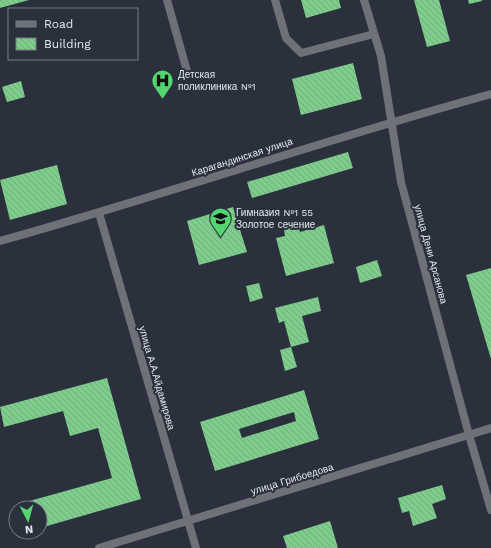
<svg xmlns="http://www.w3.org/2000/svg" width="491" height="548" viewBox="0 0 491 548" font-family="'Work Sans',sans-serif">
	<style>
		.building { fill: url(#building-back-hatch); fill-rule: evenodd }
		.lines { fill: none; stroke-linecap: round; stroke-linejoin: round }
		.service { stroke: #6f7178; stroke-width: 8 }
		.minor { stroke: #6f7178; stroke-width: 8 }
		.tertiary { stroke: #6f7178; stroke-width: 8 }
		.labels { text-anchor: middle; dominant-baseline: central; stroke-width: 4; stroke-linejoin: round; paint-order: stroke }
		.poi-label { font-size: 10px; fill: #e4e8f0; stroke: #2b303d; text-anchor: start }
		.street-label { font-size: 10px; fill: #e4e8f0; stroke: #2b303d }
	</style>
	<defs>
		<pattern id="building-back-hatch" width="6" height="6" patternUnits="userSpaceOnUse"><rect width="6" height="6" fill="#7fcd8c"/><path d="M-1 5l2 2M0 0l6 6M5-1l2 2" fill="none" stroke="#70ab7b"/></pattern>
	</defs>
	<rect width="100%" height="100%" fill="#2b303d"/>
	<path class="building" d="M 0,0 L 29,0 L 0,8 Z
		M 301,0 L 339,0 L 341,8 L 306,18 Z
		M 414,0 L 439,0 L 450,41 L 427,47 Z
		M 468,0 L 482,0 L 482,1 L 469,4 Z
		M 353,63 L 362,99 L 301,115 L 292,79 Z
		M 21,81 L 25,97 L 7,102 L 2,87 Z
		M 348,152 L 353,168 L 252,198 L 247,182 Z
		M 57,165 L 67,204 L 10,220 L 0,180 Z
		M 233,207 L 247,252 L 199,265 L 187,221 Z
		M 298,225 L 300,232 L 324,225 L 334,263 L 286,276 L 276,238 L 285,236 L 284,229 Z
		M 377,260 L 382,276 L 360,283 L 356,267 Z
		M 491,268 L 491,359 L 466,275 Z
		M 259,283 L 263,298 L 250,302 L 246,286 Z
		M 318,297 L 321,311 L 302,316 L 309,342 L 291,347 L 284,321 L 279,323 L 275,308 Z
		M 291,347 L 297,367 L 285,371 L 280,350 Z
		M 107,378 L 141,499 L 40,528 L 40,508 L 28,508 L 26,502 L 112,478 L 98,428 L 70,436 L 63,411 L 4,427 L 0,407 Z
		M 304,390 L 319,439 L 215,471 L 200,422 ZM 294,412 L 296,421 L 242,438 L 239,429 Z
		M 442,485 L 446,499 L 432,504 L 437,518 L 413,526 L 409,511 L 402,513 L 398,498 Z
		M 330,521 L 338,548 L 287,548 L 283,536 Z"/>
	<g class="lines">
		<path class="service" d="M 167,0 L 187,71
			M 275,0 L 286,38 L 301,53 L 374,34"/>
		<path class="minor" d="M 364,0 L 381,56 L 401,182 L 469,435 L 491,510
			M 99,213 L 196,548
			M 0,241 C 165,195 326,139 491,94"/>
		<path class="tertiary" d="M 99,548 L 491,428"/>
	</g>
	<defs>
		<symbol id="hospital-pin" viewBox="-11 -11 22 30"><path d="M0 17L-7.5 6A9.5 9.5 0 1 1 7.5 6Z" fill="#53d672" stroke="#2b303d"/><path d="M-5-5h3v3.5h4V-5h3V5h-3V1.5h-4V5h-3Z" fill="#111"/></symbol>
		<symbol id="school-pin" viewBox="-11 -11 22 30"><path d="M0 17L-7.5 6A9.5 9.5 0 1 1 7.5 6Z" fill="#53d672" stroke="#2b303d"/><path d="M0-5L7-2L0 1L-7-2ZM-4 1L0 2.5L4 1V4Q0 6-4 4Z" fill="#111"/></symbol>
	</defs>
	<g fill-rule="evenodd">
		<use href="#hospital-pin" x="150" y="68" width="25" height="34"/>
		<use href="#school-pin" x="208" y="206" width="25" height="34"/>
	</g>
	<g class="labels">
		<g class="poi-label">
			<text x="178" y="74">Детская<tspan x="178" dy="12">поликлиника №1</tspan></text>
			<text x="236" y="212">Гимназия №1 55<tspan x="236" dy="12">Золотое сечение</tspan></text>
		</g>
		<g class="street-label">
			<text transform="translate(242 157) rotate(-18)">Карагандинская улица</text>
			<text transform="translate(431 254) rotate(75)">улица Дени Арсанова</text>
			<text transform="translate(157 378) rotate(74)">улица А.А.Айдамирова</text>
			<text transform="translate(292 479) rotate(-17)">улица Грибоедова</text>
		</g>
	</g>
	<rect x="8" y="8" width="130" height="52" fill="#2b303d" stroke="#757a85"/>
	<rect x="16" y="21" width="20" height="6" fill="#6f7178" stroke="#757a85"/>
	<text x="44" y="28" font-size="12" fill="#e4e8f0">Road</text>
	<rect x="16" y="38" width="20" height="12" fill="url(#building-back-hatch)" stroke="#757a85"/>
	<text x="44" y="48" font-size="12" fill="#e4e8f0">Building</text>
	<g transform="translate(28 520) rotate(174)"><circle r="19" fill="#2b303d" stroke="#757a85"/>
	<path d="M0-3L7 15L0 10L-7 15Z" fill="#53d672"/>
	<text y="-6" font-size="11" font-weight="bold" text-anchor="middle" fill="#e4e8f0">N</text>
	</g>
</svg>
